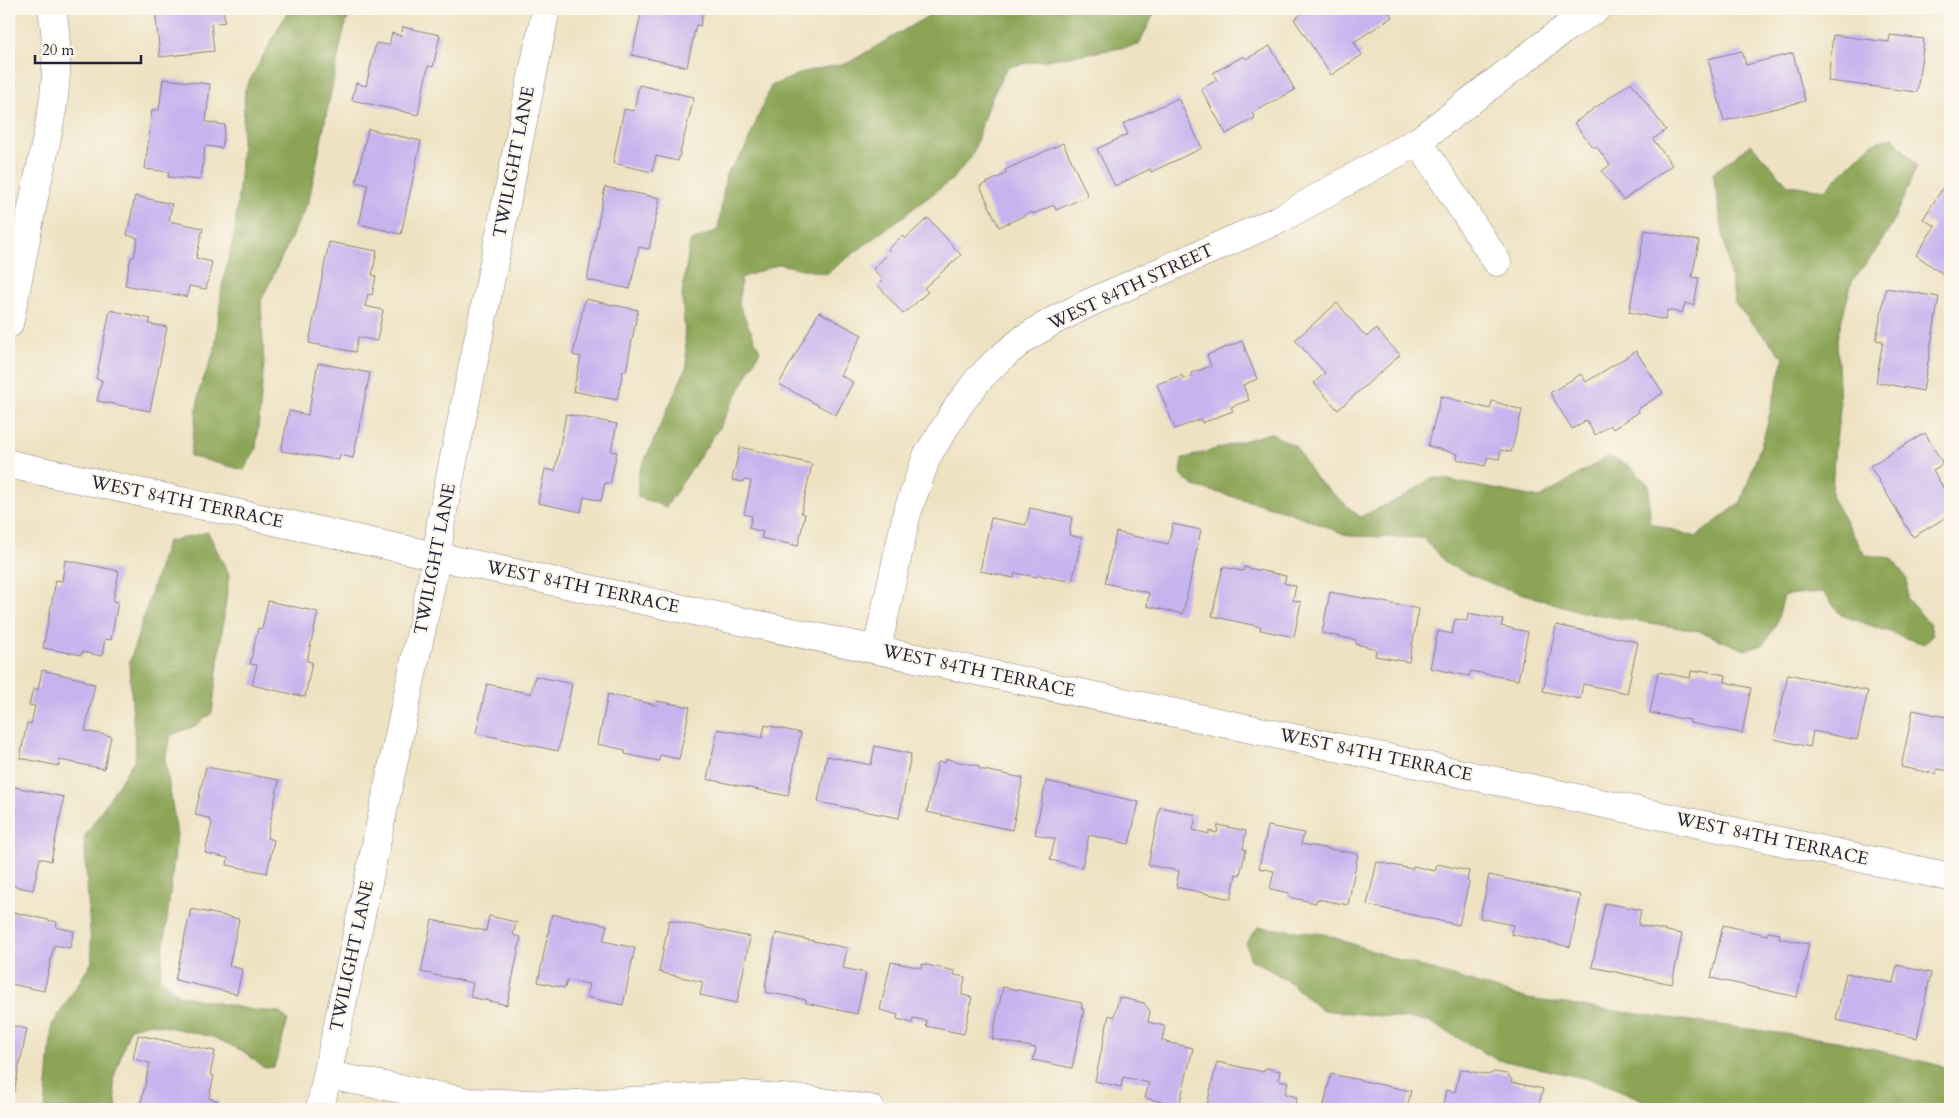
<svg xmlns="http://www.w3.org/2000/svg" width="1959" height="1118" viewBox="0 0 1959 1118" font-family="Cardo,serif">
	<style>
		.forest { fill: #8ba455; stroke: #566348 }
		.building { fill: #c7b4ee }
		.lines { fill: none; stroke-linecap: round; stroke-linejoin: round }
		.street-casing { stroke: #88827e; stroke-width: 29 }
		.street { stroke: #fff; stroke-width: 28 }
		.labels { text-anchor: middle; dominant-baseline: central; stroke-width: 4.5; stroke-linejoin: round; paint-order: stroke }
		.street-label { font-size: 18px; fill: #22223b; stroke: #fbf7ec }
	</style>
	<rect width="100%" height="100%" fill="#fbf7ec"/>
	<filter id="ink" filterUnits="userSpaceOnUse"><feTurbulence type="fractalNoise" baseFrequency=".02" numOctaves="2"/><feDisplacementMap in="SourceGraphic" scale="10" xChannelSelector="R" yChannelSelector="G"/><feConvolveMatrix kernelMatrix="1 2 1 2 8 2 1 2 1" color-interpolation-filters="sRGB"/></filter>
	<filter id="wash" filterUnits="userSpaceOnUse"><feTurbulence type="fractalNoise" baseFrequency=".0096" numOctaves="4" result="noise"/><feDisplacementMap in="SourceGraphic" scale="20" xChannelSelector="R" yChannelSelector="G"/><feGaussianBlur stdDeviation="1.12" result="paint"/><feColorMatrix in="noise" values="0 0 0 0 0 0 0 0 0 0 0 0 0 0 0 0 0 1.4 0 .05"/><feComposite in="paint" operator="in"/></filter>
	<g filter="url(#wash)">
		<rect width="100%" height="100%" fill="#eee2c2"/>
		<path class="forest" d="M 289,9 L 351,9 L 343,33 L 309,200 L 261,301 L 264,364 L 256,449 L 244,470 L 190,456 L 200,388 L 215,349 L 222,287 L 235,230 L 240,177 L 245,89 Z
			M 940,9 L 1156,9 L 1139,45 C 1095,53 1051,58 1007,67 L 988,105 L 973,154 L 954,178 L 826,274 L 779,264 L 741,278 L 739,305 L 760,351 L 719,428 L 666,507 L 638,497 L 638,475 L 687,366 L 682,294 L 690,242 L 718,230 L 726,174 L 745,149 L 771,86 L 807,71 L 848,63 Z
			M 1893,137 L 1917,166 L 1892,224 L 1875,252 L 1852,281 L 1837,338 L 1840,410 L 1834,455 L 1832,498 L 1865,555 L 1891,558 L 1907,578 L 1907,599 L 1929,623 L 1933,635 L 1924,644 L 1841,615 L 1823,592 L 1784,595 L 1776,625 L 1763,645 L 1745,650 L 1699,631 L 1582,612 L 1495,585 L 1448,565 L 1423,538 L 1349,536 L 1289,512 L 1194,486 L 1181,476 L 1182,459 L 1270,433 L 1295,446 L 1316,479 L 1360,517 L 1405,496 L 1433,477 L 1540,498 L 1608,456 L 1628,465 L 1649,485 L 1650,523 L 1696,537 L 1741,502 L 1764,436 L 1784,358 L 1735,304 L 1713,173 L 1751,144 L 1788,185 L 1825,190 L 1871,144 Z
			M 208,532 L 229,575 L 212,713 L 195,726 L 171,735 L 165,759 L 177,835 L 160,978 L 178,995 L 253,1010 L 279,1012 L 288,1020 L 274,1067 L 264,1068 L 243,1051 L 213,1037 L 150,1023 L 130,1028 L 113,1080 L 117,1109 L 45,1109 L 52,1025 L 92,962 L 84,838 L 136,757 L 129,664 L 167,542 Z
			M 1258,927 L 1324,934 L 1387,956 L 1528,999 L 1837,1041 L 1950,1068 L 1950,1109 L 1664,1109 L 1598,1081 L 1495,1059 L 1428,1021 L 1321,1010 L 1287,980 L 1250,959 L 1246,943 Z"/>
		<g id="blocks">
			<path class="building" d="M 155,9 L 223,9 L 225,22 L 211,24 L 214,51 L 160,57 Z
				M 642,9 L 704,9 L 700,26 L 696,25 L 687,67 L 632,55 Z
				M 1309,9 L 1387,9 L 1392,17 L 1354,42 L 1362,55 L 1331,75 L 1294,19 Z
				M 403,27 L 440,35 L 433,67 L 428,66 L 418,115 L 352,100 L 356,83 L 366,86 L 376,43 L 389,45 L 392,33 L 401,36 Z
				M 1833,35 L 1889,42 L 1890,35 L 1924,39 L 1917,92 L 1828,81 Z
				M 1270,46 L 1295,90 L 1252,113 L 1255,118 L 1226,134 L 1201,89 L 1217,80 L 1213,73 L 1244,56 L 1246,59 Z
				M 1742,51 L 1746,65 L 1793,53 L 1805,101 L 1724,121 L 1708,59 Z
				M 163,79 L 210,84 L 206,122 L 225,125 L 222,148 L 205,146 L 201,180 L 168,177 L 169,172 L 145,169 L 152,110 L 159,110 Z
				M 1631,82 L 1666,130 L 1653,139 L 1672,165 L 1623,200 L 1602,171 L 1610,165 L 1596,146 L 1593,148 L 1574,123 Z
				M 639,85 L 694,97 L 678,161 L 656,156 L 652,172 L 613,163 L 624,109 L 634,111 Z
				M 1178,98 L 1202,148 L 1151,172 L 1150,169 L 1115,186 L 1097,149 L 1128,134 L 1123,124 Z
				M 368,129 L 421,141 L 401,234 L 359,224 L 368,185 L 356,182 Z
				M 1063,143 L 1088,196 L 1056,210 L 1054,205 L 1033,214 L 1032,212 L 999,227 L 980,186 L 1006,174 L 1005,170 Z
				M 1950,177 L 1950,279 L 1916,255 L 1935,226 L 1923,219 Z
				M 605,187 L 660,198 L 649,249 L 639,247 L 630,289 L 587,280 Z
				M 135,196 L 172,204 L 169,221 L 203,228 L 196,258 L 212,262 L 206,289 L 189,286 L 187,297 L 125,285 L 131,257 L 134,257 L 138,238 L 127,235 Z
				M 928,218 L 961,255 L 924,288 L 928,292 L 903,314 L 878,285 L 883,280 L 873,269 L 890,252 L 888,249 L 902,236 L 905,239 Z
				M 1645,230 L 1699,241 L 1692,277 L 1699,278 L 1694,305 L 1685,303 L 1682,313 L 1667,310 L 1665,320 L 1629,312 Z
				M 329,242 L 377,251 L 372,275 L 376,276 L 372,295 L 368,294 L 365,306 L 383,310 L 377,341 L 358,337 L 355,352 L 309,343 Z
				M 1886,288 L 1939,297 L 1923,391 L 1876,382 L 1883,341 L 1876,340 Z
				M 585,299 L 638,310 L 626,371 L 623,371 L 617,400 L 573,391 L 581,357 L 573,355 Z
				M 1337,303 L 1366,337 L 1376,329 L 1400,355 L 1338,410 L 1314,383 L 1325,373 L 1295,340 Z
				M 110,310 L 151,319 L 149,324 L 167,327 L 150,411 L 97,401 L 102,380 L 96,379 Z
				M 819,312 L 862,335 L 840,375 L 853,382 L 836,415 L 779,384 Z
				M 1242,341 L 1257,379 L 1243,385 L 1249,400 L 1231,407 L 1233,411 L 1202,423 L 1201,419 L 1175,429 L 1157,384 L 1182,375 L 1183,379 L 1192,376 L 1191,373 L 1211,366 L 1207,355 Z
				M 1636,351 L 1663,393 L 1638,409 L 1639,412 L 1613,429 L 1610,425 L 1595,435 L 1586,420 L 1572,429 L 1550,393 L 1581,374 L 1586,382 Z
				M 318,363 L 370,373 L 353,458 L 340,455 L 339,460 L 281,451 L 289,411 L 308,415 Z
				M 1441,396 L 1490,409 L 1492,401 L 1522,410 L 1511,452 L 1501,450 L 1499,459 L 1488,457 L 1485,466 L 1457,459 L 1458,454 L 1428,446 Z
				M 566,414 L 617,424 L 611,451 L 617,452 L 610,484 L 605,483 L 601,501 L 584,497 L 581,512 L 538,503 L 545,469 L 555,471 Z
				M 1925,433 L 1943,464 L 1933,470 L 1950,499 L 1950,515 L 1913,537 L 1870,466 Z
				M 740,447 L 812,464 L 801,513 L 805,514 L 798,546 L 761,538 L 763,532 L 749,528 L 752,516 L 744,514 L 751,481 L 744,480 L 743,482 L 732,480 Z
				M 1030,508 L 1072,517 L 1069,535 L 1082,538 L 1072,582 L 1038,575 L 1037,577 L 1015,573 L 1014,578 L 980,571 L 991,518 L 1026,525 Z
				M 1173,524 L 1201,530 L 1183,614 L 1147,606 L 1149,593 L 1105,583 L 1116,532 L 1168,544 Z
				M 65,560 L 119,571 L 113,601 L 118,602 L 111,640 L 105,639 L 102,656 L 82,652 L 82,655 L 43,648 L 56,580 L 62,581 Z
				M 1223,567 L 1243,571 L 1244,567 L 1286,576 L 1284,583 L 1296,586 L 1293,600 L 1301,602 L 1294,637 L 1260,630 L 1261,627 L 1212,616 Z
				M 1330,592 L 1419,609 L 1409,662 L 1375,656 L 1376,649 L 1356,644 L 1356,640 L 1322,633 Z
				M 268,601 L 318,612 L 307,661 L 312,662 L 305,697 L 252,685 L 257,665 L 250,664 L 258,628 L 262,629 Z
				M 1468,613 L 1503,620 L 1501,626 L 1528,632 L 1518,680 L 1470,671 L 1469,676 L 1430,668 L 1438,631 L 1452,634 L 1455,619 L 1467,621 Z
				M 1556,625 L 1638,642 L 1627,693 L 1583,684 L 1580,699 L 1543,691 Z
				M 42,670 L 85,680 L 84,682 L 95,684 L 85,731 L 111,736 L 104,769 L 60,760 L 59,766 L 20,758 L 27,723 L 31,724 L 35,706 L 29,705 L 33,689 L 38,690 Z
				M 1700,670 L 1726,675 L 1725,682 L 1751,688 L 1742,733 L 1690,723 L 1690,720 L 1650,713 L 1658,672 L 1690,678 L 1691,671 L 1699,672 Z
				M 1788,674 L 1868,691 L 1857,740 L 1813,731 L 1810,747 L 1774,739 Z
				M 535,676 L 572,684 L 558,751 L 476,733 L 487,684 L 531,694 Z
				M 608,694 L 656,705 L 657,701 L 690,707 L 679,759 L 660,755 L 659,761 L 625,754 L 625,750 L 598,744 Z
				M 1913,710 L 1950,718 L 1950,771 L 1937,769 L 1936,774 L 1901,767 Z
				M 765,725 L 801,733 L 788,796 L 707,779 L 718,729 L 762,738 Z
				M 875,746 L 911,754 L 899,818 L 818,802 L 827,756 L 871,765 Z
				M 946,759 L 979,766 L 979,769 L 1023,778 L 1012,830 L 927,812 L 938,762 L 945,763 Z
				M 206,767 L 279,780 L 267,838 L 274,840 L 267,873 L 227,865 L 228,858 L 205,853 L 212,823 L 208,818 L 195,815 Z
				M 1046,781 L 1139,802 L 1129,844 L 1089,835 L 1082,867 L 1050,860 L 1055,839 L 1035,834 Z
				M 10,786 L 64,797 L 51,861 L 40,858 L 33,890 L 9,885 Z
				M 1160,807 L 1196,815 L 1193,830 L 1209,834 L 1209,831 L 1217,833 L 1218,825 L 1246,831 L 1243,849 L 1246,849 L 1240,875 L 1236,874 L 1231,899 L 1176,887 L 1179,871 L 1148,865 Z
				M 1268,826 L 1304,833 L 1301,844 L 1358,854 L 1348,905 L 1317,899 L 1316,903 L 1288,897 L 1289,893 L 1270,889 L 1274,871 L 1259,868 Z
				M 1377,862 L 1412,869 L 1413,866 L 1435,871 L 1437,864 L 1469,871 L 1467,881 L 1469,882 L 1459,925 L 1367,905 Z
				M 1489,875 L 1581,895 L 1570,947 L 1511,934 L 1513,925 L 1480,918 Z
				M 1605,903 L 1641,910 L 1638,925 L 1682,934 L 1672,984 L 1592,967 Z
				M 191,909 L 239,919 L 229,966 L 242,969 L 237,994 L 175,980 Z
				M 9,911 L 57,922 L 56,927 L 74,931 L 70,948 L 54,945 L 44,991 L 11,984 L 9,992 Z
				M 552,914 L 607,925 L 603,941 L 635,948 L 623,1005 L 586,997 L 589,984 L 567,980 L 565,988 L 538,982 Z
				M 489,916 L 516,922 L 513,935 L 521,937 L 507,1005 L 470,997 L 473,983 L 421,972 L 432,920 L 486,931 Z
				M 669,920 L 750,937 L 737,1003 L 700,995 L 703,982 L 659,972 Z
				M 1723,925 L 1767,935 L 1768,932 L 1780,934 L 1779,938 L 1809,944 L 1797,997 L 1711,978 Z
				M 776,933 L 847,948 L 843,968 L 866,973 L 857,1014 L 806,1003 L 806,1000 L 766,992 L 767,987 L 765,987 Z
				M 891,962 L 922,968 L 922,964 L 955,971 L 954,975 L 965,977 L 962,995 L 972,997 L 964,1034 L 926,1026 L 927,1021 L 913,1018 L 912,1023 L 897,1019 L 898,1015 L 880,1010 Z
				M 1897,965 L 1931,973 L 1917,1038 L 1836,1020 L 1846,973 L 1893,983 Z
				M 1003,987 L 1082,1003 L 1081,1009 L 1084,1009 L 1072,1068 L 1033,1060 L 1036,1048 L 992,1039 Z
				M 1119,997 L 1144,1003 L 1150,1011 L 1148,1022 L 1165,1026 L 1162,1041 L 1193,1048 L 1179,1106 L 1145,1098 L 1149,1083 L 1123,1077 L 1121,1087 L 1095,1081 L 1109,1015 L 1114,1017 Z
				M 9,1025 L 27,1029 L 14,1092 L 9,1091 Z
				M 138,1035 L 215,1051 L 210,1075 L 214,1076 L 209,1098 L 219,1101 L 217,1109 L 149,1109 L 140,1107 L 150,1063 L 133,1059 Z
				M 1217,1062 L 1264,1072 L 1265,1068 L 1280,1071 L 1279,1080 L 1288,1082 L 1285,1094 L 1297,1097 L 1294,1109 L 1206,1109 Z
				M 1460,1069 L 1488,1075 L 1494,1072 L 1507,1074 L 1512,1080 L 1511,1082 L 1543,1089 L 1538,1109 L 1442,1109 L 1446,1090 L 1455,1092 Z
				M 1331,1074 L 1411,1091 L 1407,1109 L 1323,1109 Z"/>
		</g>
	</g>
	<g filter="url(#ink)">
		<use href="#blocks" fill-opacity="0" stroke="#88827e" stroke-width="1"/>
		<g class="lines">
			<defs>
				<path id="street" d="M 1418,141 L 1497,262
					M 9,324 C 18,281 26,237 35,193 C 49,127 64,78 52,9
					M 9,464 L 575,586 L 1950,877
					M 877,649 L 907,513 L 927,456 L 959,405 L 978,380 L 998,360 L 1025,338 L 1055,320 L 1089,303 L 1280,219 L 1418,141 L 1567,27 L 1596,9
					M 327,1075 L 469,1102 L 559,1105 L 744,1095 L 808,1100 L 871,1109
					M 320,1109 L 437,556 L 441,521 L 546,9"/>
			</defs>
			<use href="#street" class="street-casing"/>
			<use href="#street" class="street"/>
		</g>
	</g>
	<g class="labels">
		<g class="street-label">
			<text transform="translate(514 162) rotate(-79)">TWILIGHT LANE</text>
			<text transform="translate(1131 287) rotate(-25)">WEST 84TH STREET</text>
			<text transform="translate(187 502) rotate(12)">WEST 84TH TERRACE</text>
			<text transform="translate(435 559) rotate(-79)">TWILIGHT LANE</text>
			<text transform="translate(583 587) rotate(12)">WEST 84TH TERRACE</text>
			<text transform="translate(979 671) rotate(12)">WEST 84TH TERRACE</text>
			<text transform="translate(1376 755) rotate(12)">WEST 84TH TERRACE</text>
			<text transform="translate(1772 839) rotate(12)">WEST 84TH TERRACE</text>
			<text transform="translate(352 956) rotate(-78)">TWILIGHT LANE</text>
		</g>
	</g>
	<rect width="1959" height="1118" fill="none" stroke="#fbf7ec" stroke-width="30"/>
	<path d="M35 55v8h106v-8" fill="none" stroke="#22223b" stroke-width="2.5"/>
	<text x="42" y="55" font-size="15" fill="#22223b" stroke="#fbf7ec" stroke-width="4" paint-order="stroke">20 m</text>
</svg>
